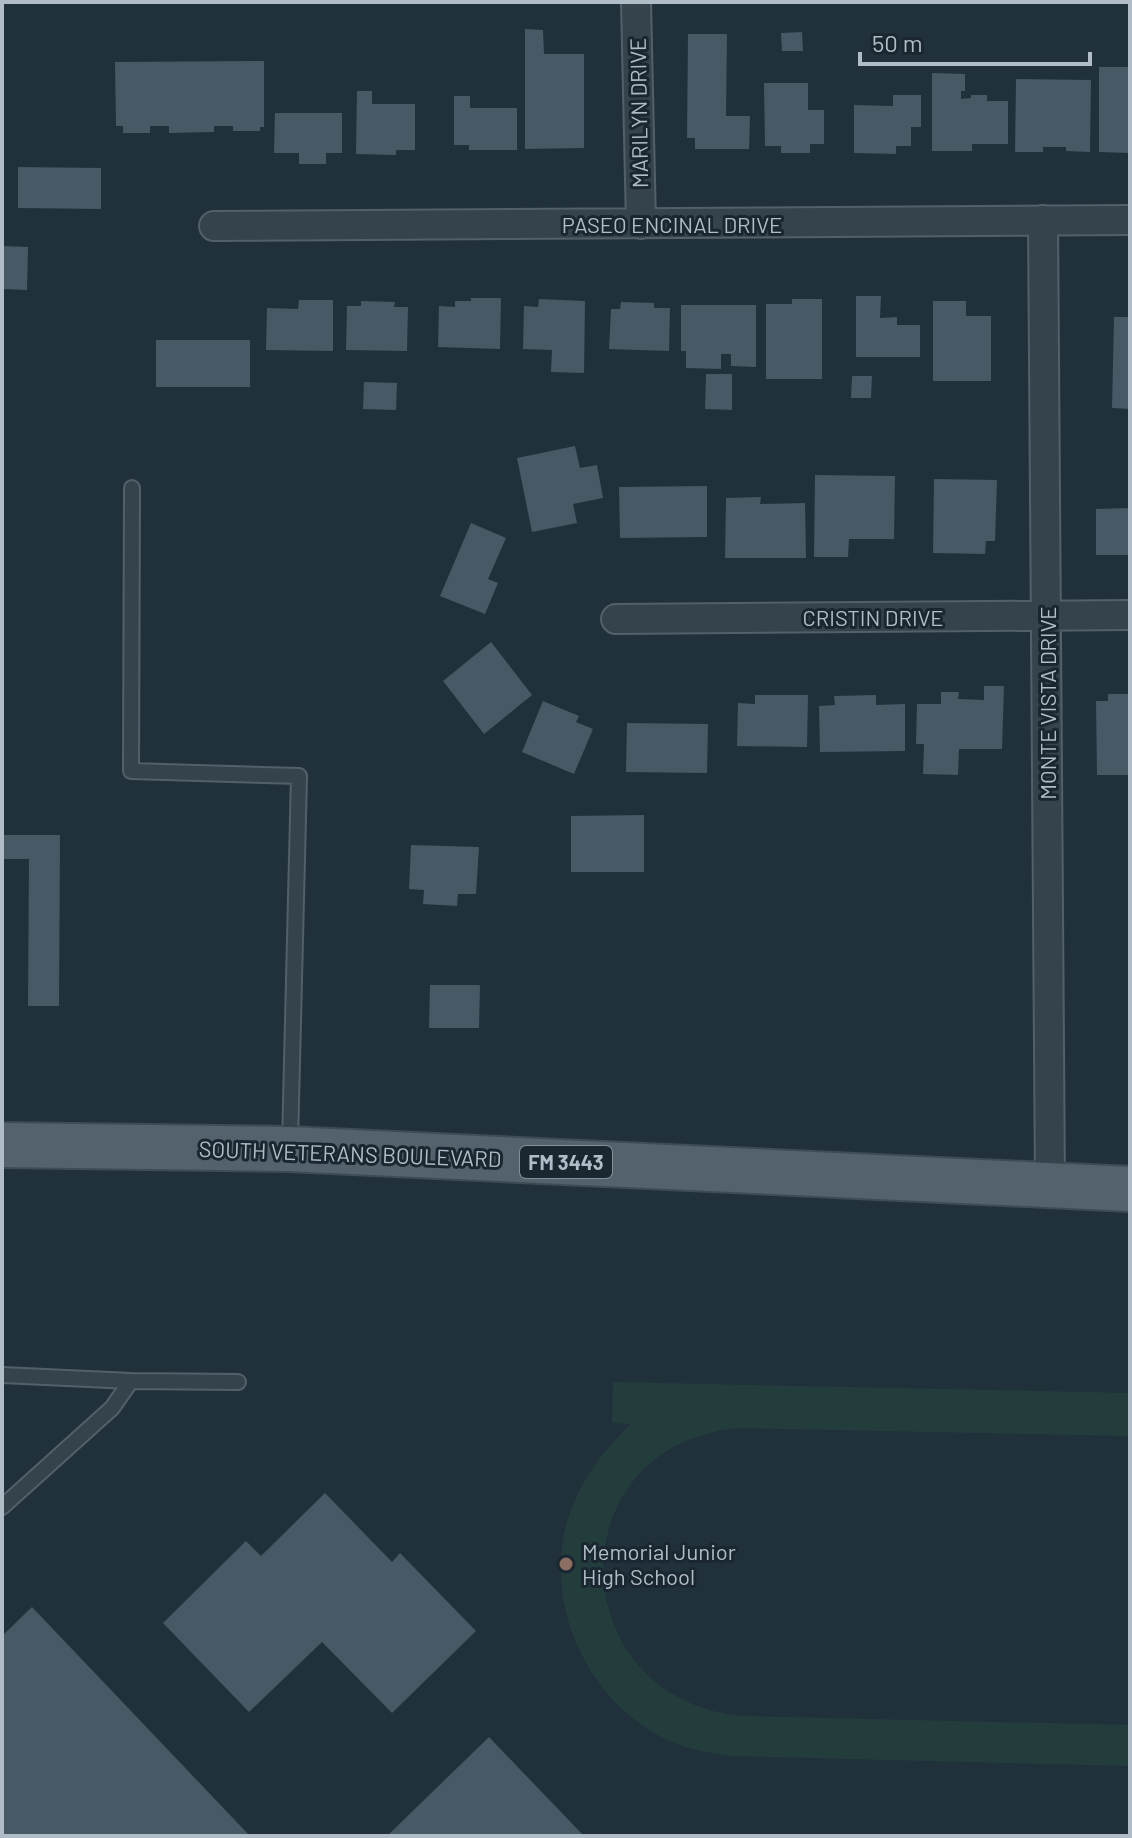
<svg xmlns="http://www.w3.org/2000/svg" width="1132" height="1838" viewBox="0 0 1132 1838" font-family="Barlow,sans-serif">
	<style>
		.green { fill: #233d3c }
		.building { fill: #475965 }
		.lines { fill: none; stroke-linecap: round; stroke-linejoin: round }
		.service-casing { stroke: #53606a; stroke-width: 18 }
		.minor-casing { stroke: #53606a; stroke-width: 32 }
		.primary-casing { stroke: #3e4c55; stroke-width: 48 }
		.service { stroke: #35434c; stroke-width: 14 }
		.minor { stroke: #35434c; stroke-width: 28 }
		.primary { stroke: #53626c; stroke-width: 44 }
		.education-dot { fill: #8d6e63; stroke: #1a2731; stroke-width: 3 }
		.labels { text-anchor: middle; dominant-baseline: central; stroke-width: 6; stroke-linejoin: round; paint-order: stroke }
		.shield { fill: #1a2731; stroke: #83909b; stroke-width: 2 }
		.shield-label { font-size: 20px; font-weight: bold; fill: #b0bdc8 }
		.street-label { font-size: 22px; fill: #b0bdc8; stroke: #1a2731 }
		.poi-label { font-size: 22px; fill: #b0bdc8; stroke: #1a2731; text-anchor: start }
	</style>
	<rect width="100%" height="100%" fill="#21313c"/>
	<path class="green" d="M 613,1382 L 1130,1393 L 1130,1436 L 742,1428 C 557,1440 557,1697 742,1716 L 1130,1725 L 1130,1766 L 732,1756 C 713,1753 695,1751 677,1744 C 585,1708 533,1589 576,1498 C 589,1469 608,1446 631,1424 L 612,1423 Z"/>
	<path class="building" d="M 525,29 L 543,30 L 544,54 L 584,54 L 584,148 L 525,149 Z
		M 802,32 L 803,51 L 782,51 L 781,33 Z
		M 688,34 L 727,34 L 726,116 L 750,116 L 749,149 L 695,149 L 695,138 L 687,138 Z
		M 264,61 L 264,127 L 260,127 L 260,131 L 233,131 L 233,126 L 214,126 L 214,132 L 169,133 L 169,126 L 150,126 L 150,133 L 123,133 L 123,126 L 116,126 L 115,62 Z
		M 1099,67 L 1130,67 L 1130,153 L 1099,152 Z
		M 932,73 L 965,74 L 965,91 L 961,91 L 961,99 L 971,98 L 971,95 L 987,95 L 987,101 L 1008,101 L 1008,144 L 972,144 L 972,151 L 932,151 Z
		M 1016,79 L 1091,80 L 1090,152 L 1066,151 L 1066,147 L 1043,147 L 1043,152 L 1015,152 Z
		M 764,83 L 808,83 L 808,110 L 824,110 L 824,144 L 810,144 L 810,153 L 781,153 L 781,146 L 765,146 Z
		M 357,91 L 372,91 L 372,104 L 415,104 L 415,150 L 396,150 L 396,155 L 356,154 Z
		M 893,95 L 921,95 L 921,127 L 911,127 L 911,146 L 896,146 L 896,154 L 854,153 L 854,105 L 893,106 Z
		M 454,96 L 470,96 L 470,108 L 517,108 L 517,150 L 469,150 L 469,145 L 454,145 Z
		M 275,113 L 342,113 L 342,153 L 326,153 L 326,164 L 299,164 L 299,153 L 274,153 Z
		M 18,167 L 101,168 L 101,209 L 18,208 Z
		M 2,246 L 28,247 L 27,290 L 2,289 Z
		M 856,296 L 881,296 L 880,318 L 897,317 L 897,325 L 920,325 L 920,357 L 856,357 Z
		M 471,298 L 501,298 L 500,349 L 438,347 L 439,306 L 455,307 L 455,301 L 471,301 Z
		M 539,299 L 585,301 L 584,373 L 551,372 L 552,350 L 523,349 L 524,306 L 538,307 Z
		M 792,299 L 822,299 L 822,379 L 766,379 L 766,304 L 792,304 Z
		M 299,300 L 333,300 L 333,351 L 266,350 L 267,308 L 298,309 Z
		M 361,301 L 395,302 L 394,307 L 408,307 L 407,351 L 346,350 L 347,306 L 361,306 Z
		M 933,301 L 966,301 L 966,316 L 991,316 L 991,381 L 933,381 Z
		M 621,302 L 654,303 L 654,308 L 670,308 L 669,351 L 609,349 L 611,309 L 620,309 Z
		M 681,305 L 756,305 L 756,367 L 731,366 L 731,354 L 721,354 L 721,369 L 686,368 L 686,351 L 681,351 Z
		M 1114,317 L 1130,317 L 1130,409 L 1112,408 Z
		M 156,340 L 250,340 L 250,387 L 156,387 Z
		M 706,374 L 732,374 L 732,410 L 705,409 Z
		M 852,376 L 872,376 L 871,398 L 851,398 Z
		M 364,382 L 397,383 L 396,410 L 363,409 Z
		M 575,446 L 580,468 L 597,465 L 603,498 L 573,504 L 577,523 L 532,532 L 517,458 Z
		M 815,475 L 895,476 L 894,539 L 849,539 L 848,557 L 814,557 Z
		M 934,479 L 997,480 L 995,541 L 986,541 L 985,554 L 933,553 Z
		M 707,486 L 707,537 L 620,538 L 619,487 Z
		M 761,497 L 760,504 L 805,503 L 806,558 L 725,558 L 726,498 Z
		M 1130,508 L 1130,555 L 1096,555 L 1096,509 Z
		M 471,523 L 506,538 L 488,579 L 498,583 L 485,614 L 440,596 Z
		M 491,642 L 532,695 L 484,734 L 443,681 Z
		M 984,686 L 1004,686 L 1002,749 L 959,749 L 958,775 L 923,774 L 924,744 L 916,744 L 917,704 L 941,704 L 941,692 L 959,692 L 958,699 L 984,700 Z
		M 1108,694 L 1130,694 L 1130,775 L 1097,775 L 1096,701 L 1108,701 Z
		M 755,695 L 808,695 L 807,747 L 737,746 L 738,703 L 755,704 Z
		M 876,695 L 876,705 L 905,704 L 905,751 L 820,752 L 819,706 L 835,705 L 834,696 Z
		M 543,701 L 579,716 L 576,722 L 593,729 L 574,774 L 522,752 Z
		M 627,723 L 708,724 L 707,773 L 626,772 Z
		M 644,815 L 644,872 L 571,872 L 571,816 Z
		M 2,835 L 60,835 L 59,1006 L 28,1006 L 29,859 L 2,859 Z
		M 411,845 L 479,847 L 476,894 L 458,894 L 457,906 L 423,904 L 424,890 L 409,889 Z
		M 430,985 L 480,985 L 479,1028 L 429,1028 Z
		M 325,1493 L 392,1562 L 400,1553 L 476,1631 L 392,1713 L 322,1642 L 249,1712 L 163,1623 L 246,1541 L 261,1556 Z
		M 32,1607 L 250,1836 L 2,1836 L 2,1636 Z
		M 489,1737 L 584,1836 L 387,1836 Z"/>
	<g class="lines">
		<defs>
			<path id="service" d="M 132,488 L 131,771 L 299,776 L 290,1144
				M 2,1375 L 131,1381
				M 2,1507 L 112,1408 L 131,1381 L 238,1382"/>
			<path id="minor" d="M 636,2 L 641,224
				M 1043,220 L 1050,1186
				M 214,226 L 1130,220
				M 616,619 L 1130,615"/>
			<path id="primary" d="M 2,1145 L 289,1149 L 1130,1189"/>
		</defs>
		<use href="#service" class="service-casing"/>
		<use href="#minor" class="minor-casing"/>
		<use href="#primary" class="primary-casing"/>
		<use href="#service" class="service"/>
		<use href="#minor" class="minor"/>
		<use href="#primary" class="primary"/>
	</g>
	<circle class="education-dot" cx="566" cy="1564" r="8"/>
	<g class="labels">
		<rect class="shield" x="520" y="1146" width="92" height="32" rx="6"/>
		<g class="shield-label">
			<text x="566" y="1162">FM 3443</text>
		</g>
		<g class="street-label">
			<text transform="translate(638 113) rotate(-91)">MARILYN DRIVE</text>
			<text x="672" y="224">PASEO ENCINAL DRIVE</text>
			<text x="873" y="617">CRISTIN DRIVE</text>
			<text transform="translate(1047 703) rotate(-90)">MONTE VISTA DRIVE</text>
			<text transform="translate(350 1153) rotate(2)">SOUTH VETERANS BOULEVARD</text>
		</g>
		<g class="poi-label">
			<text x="582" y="1551">Memorial Junior<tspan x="582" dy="25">High School</tspan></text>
		</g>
	</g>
	<rect width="1132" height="1838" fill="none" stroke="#b0bdc8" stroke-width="8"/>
	<path d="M860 52v12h230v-12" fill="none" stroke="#b0bdc8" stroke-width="4"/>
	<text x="872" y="52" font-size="24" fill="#b0bdc8" stroke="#1a2731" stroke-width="6" paint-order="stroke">50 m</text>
</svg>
